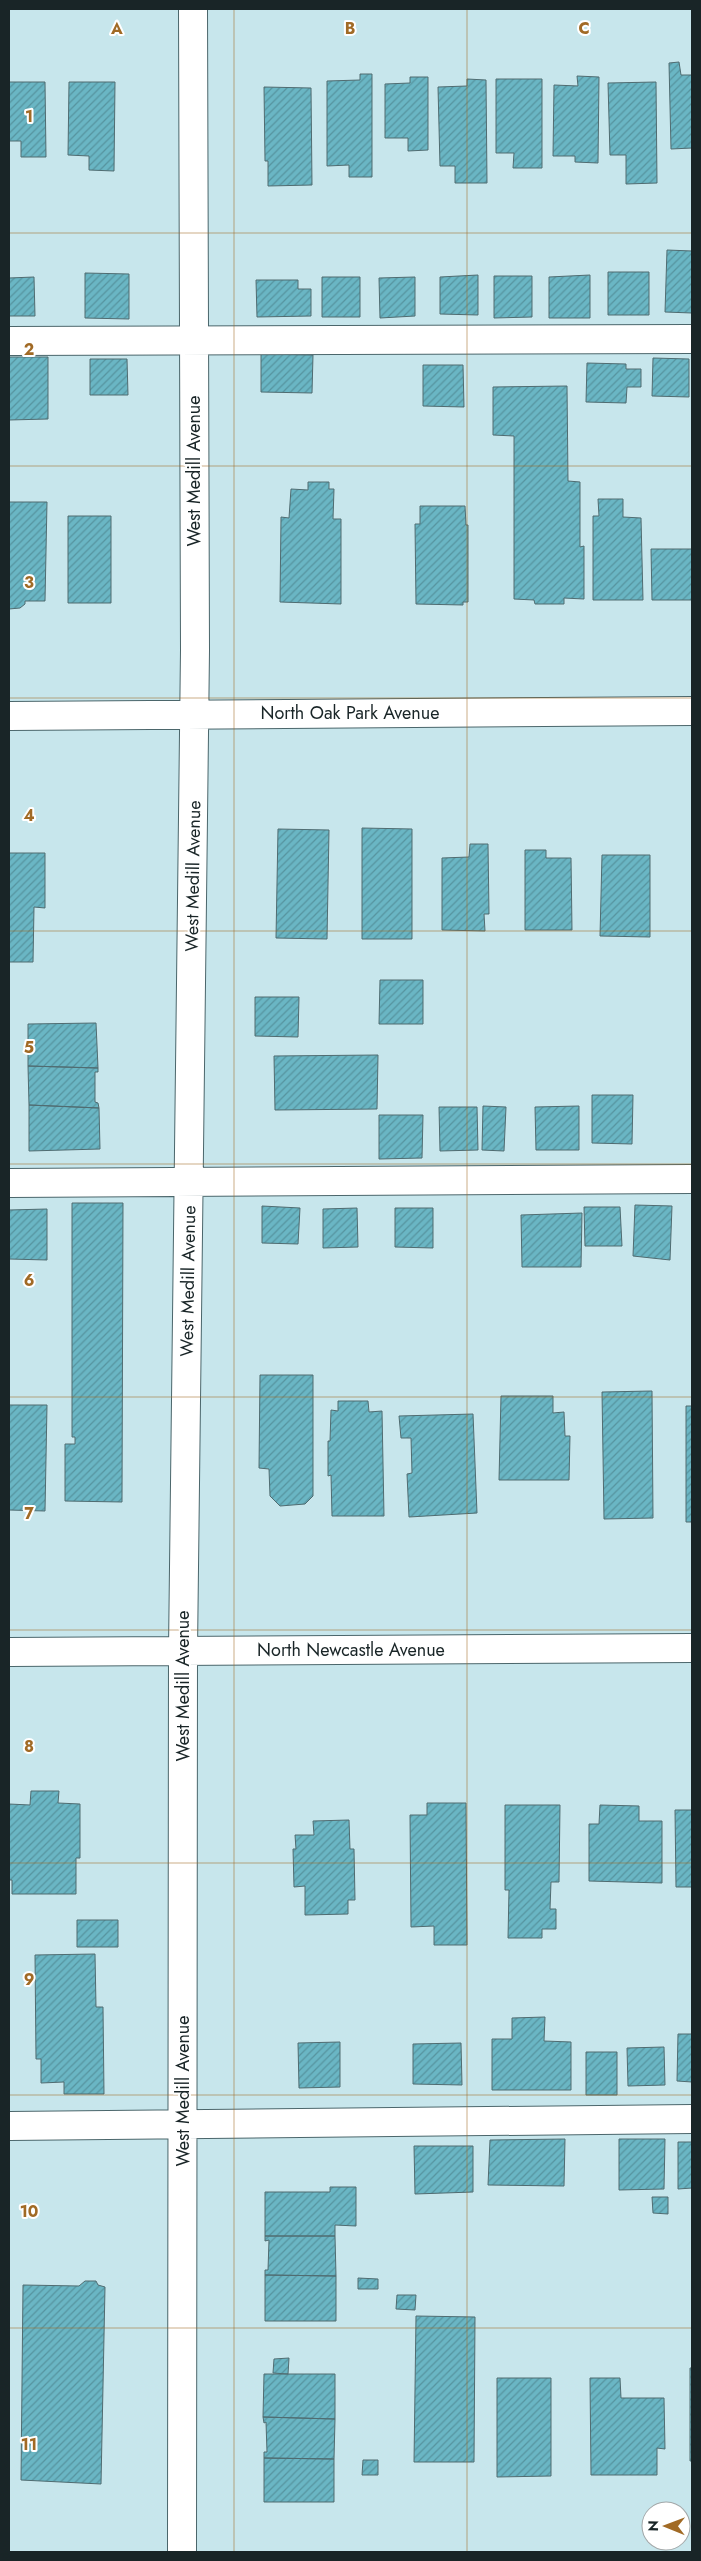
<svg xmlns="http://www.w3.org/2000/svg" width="701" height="2561" viewBox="0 0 701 2561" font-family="Jost,sans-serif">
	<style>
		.building { fill: url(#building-hatch); stroke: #506c71 }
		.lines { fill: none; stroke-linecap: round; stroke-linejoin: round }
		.minor-casing { stroke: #4b666b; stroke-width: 30 }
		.minor { stroke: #fff; stroke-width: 28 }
		.grid { fill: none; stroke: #a16a25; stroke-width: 1; stroke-opacity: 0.55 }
		.labels { text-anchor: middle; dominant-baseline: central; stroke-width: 4; stroke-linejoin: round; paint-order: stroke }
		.street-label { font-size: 18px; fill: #192527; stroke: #fff }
		.grid-label { font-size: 16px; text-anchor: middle; font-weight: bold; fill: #a16a25; stroke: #fff; stroke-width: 4; stroke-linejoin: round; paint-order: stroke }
	</style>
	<defs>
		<pattern id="building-hatch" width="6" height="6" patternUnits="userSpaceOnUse" patternTransform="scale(1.25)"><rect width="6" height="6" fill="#6ab6c4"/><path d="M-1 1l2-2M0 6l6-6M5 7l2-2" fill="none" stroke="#56949f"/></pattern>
	</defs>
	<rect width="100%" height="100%" fill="#c7e6ec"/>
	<path class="building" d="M 679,62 L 681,75 L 692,75 L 692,148 L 671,149 L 669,63 Z
		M 360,74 L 372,74 L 372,177 L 349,177 L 349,165 L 327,166 L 327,81 L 360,80 Z
		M 577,76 L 599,77 L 598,163 L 575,162 L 575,156 L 553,156 L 554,85 L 578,86 Z
		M 410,77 L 428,77 L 428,150 L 408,151 L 408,138 L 385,138 L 385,84 L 410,83 Z
		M 467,79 L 486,80 L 487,183 L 455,183 L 455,166 L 440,166 L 438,87 L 467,86 Z
		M 496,79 L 542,79 L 542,168 L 513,168 L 514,153 L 496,153 Z
		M 9,82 L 45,82 L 46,157 L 21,157 L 21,141 L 9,141 Z
		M 69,82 L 115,82 L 114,171 L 89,170 L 89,156 L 68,155 Z
		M 656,82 L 657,183 L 626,184 L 626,155 L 610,155 L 608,83 Z
		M 264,87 L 311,88 L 312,185 L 268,186 L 268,161 L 265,161 Z
		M 667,250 L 692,251 L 692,313 L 665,312 Z
		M 608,272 L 649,272 L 649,315 L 608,315 Z
		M 85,273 L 129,274 L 129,319 L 85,318 Z
		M 478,275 L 478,315 L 440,314 L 440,277 Z
		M 590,275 L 590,318 L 549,318 L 549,277 Z
		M 494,276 L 532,276 L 532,317 L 494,318 Z
		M 34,277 L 35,316 L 9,316 L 9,278 Z
		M 322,277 L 360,277 L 360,317 L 322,317 Z
		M 415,277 L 415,316 L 380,318 L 379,278 Z
		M 256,280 L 298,280 L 298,289 L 311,289 L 311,316 L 257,317 Z
		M 261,354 L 313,355 L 312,393 L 261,392 Z
		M 9,357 L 48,357 L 48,419 L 9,420 Z
		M 653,358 L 689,359 L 689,397 L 652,396 Z
		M 90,359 L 127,359 L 128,395 L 90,395 Z
		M 587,363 L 626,364 L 626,369 L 641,369 L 641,387 L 627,387 L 626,403 L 586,402 Z
		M 423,365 L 463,365 L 464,407 L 423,406 Z
		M 567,386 L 568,481 L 580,482 L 580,547 L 584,546 L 584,599 L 564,598 L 564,604 L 535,604 L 534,600 L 514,599 L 514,436 L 493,435 L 493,387 Z
		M 308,482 L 329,482 L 329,489 L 334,489 L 333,519 L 341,519 L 341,604 L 280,602 L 281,517 L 289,518 L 291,489 L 308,490 Z
		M 598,499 L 623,499 L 623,517 L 641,518 L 643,600 L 593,600 L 593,516 L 599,516 Z
		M 9,502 L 47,502 L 45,601 L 25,601 L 25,604 L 20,608 L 9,609 Z
		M 420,506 L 465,506 L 466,525 L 468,525 L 468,602 L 463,602 L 463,605 L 416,604 L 415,524 L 420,524 Z
		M 68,516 L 111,516 L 111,603 L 68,603 Z
		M 651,549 L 692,549 L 692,600 L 652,600 Z
		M 362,828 L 412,829 L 412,939 L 362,939 Z
		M 278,829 L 329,830 L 327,939 L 276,938 Z
		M 470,844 L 488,844 L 489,914 L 484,914 L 485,931 L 442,930 L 442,858 L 469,857 Z
		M 525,850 L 546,850 L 546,858 L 571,858 L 572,930 L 525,930 Z
		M 9,853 L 45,853 L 45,908 L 34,907 L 33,962 L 9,962 Z
		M 602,855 L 650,855 L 650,937 L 600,936 Z
		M 380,980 L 423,980 L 423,1024 L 379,1024 Z
		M 255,997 L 299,997 L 298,1037 L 255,1036 Z
		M 96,1023 L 98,1068 L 28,1066 L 28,1024 Z
		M 378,1055 L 377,1109 L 275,1110 L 274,1056 Z
		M 28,1066 L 98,1068 L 98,1072 L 95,1072 L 95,1102 L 98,1103 L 99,1108 L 29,1105 Z
		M 592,1095 L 633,1095 L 632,1144 L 592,1143 Z
		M 29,1105 L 99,1108 L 100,1149 L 29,1151 Z
		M 483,1106 L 506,1107 L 504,1151 L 482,1150 Z
		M 579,1106 L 579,1150 L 536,1150 L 535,1107 Z
		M 439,1107 L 477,1107 L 478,1150 L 440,1151 Z
		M 379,1115 L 423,1115 L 422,1158 L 379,1159 Z
		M 72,1203 L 123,1203 L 122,1502 L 65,1501 L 65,1444 L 75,1444 L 75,1437 L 72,1437 Z
		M 635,1205 L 672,1206 L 670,1260 L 633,1256 Z
		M 262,1206 L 300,1208 L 298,1244 L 262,1243 Z
		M 584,1207 L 620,1207 L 622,1246 L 585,1246 Z
		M 357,1208 L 358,1247 L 323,1248 L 323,1209 Z
		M 395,1208 L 433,1208 L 433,1248 L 395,1247 Z
		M 47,1209 L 47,1260 L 9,1259 L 9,1210 Z
		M 582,1213 L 581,1267 L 522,1267 L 521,1215 Z
		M 260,1375 L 313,1375 L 313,1496 L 305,1504 L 280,1506 L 270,1496 L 269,1469 L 259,1468 Z
		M 652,1391 L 653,1518 L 604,1519 L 602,1392 Z
		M 501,1396 L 553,1396 L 553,1413 L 564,1412 L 565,1436 L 570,1436 L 569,1480 L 499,1480 Z
		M 338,1401 L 368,1401 L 369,1412 L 382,1411 L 384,1516 L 332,1516 L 331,1475 L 328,1476 L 328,1441 L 330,1441 L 331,1410 L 338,1411 Z
		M 9,1405 L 47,1405 L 45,1511 L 9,1510 Z
		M 686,1406 L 692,1406 L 692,1522 L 686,1522 Z
		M 473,1414 L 477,1513 L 409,1517 L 407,1474 L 412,1473 L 411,1438 L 401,1438 L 399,1416 Z
		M 31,1791 L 59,1791 L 58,1803 L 80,1804 L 80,1858 L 76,1858 L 76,1894 L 12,1894 L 12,1880 L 9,1880 L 9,1804 L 30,1805 Z
		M 427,1803 L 466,1803 L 467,1945 L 434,1945 L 434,1926 L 411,1927 L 410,1815 L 427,1815 Z
		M 505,1805 L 560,1805 L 559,1882 L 551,1882 L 550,1909 L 556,1909 L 556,1929 L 542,1929 L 542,1938 L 508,1938 L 509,1890 L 505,1890 Z
		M 600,1805 L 639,1806 L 639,1821 L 662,1821 L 662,1883 L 589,1881 L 589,1824 L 599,1824 Z
		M 675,1810 L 692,1810 L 692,1887 L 676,1887 Z
		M 349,1820 L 350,1849 L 354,1849 L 355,1900 L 348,1900 L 348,1914 L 305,1915 L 305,1886 L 294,1887 L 293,1849 L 296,1849 L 295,1835 L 314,1835 L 313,1821 Z
		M 77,1920 L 118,1920 L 118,1947 L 77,1947 Z
		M 95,1954 L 96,2007 L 103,2007 L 104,2094 L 64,2094 L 64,2082 L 41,2083 L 41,2059 L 36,2059 L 35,1955 Z
		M 545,2017 L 544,2041 L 571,2042 L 571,2090 L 492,2090 L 492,2039 L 512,2039 L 512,2018 Z
		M 678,2034 L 692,2034 L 692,2082 L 677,2081 Z
		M 340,2042 L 340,2087 L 299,2088 L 298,2043 Z
		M 461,2043 L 462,2085 L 413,2084 L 413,2044 Z
		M 664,2047 L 665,2085 L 628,2086 L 627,2048 Z
		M 586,2052 L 617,2052 L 617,2095 L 586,2095 Z
		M 565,2139 L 564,2186 L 488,2185 L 490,2140 Z
		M 619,2139 L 665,2139 L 664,2189 L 619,2190 Z
		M 678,2142 L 692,2142 L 692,2188 L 678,2189 Z
		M 414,2146 L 473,2146 L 473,2192 L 415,2194 Z
		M 330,2187 L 356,2187 L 356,2226 L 335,2225 L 335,2236 L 265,2236 L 265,2192 L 330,2192 Z
		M 652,2197 L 668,2197 L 668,2214 L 653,2213 Z
		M 265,2236 L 335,2236 L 336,2276 L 265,2275 L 265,2270 L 268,2270 L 269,2240 L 265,2241 Z
		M 265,2275 L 336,2276 L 336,2321 L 265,2321 Z
		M 358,2278 L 378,2279 L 378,2289 L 358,2289 Z
		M 85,2281 L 96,2281 L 98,2285 L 105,2287 L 101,2484 L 21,2480 L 23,2285 L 79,2286 Z
		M 397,2295 L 416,2295 L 415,2310 L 396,2309 Z
		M 416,2316 L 475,2317 L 474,2462 L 414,2462 Z
		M 289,2358 L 288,2374 L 273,2373 L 274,2359 Z
		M 690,2368 L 692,2368 L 692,2461 L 690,2461 Z
		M 264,2374 L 335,2374 L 335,2419 L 263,2417 Z
		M 497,2378 L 551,2378 L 551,2476 L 497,2477 Z
		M 590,2378 L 620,2378 L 621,2398 L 664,2398 L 665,2449 L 657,2448 L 657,2475 L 591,2475 Z
		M 263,2417 L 335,2419 L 334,2459 L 264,2458 L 264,2452 L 267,2452 L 266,2422 L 264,2423 Z
		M 264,2458 L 334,2459 L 334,2502 L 264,2502 Z
		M 363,2460 L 378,2460 L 378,2475 L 362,2475 Z"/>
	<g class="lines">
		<defs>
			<path id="minor" d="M 9,341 L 692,339
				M 9,716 L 692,711
				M 9,1183 L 692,1179
				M 9,1652 L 692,1648
				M 9,2126 L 692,2119
				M 182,2552 L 183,1651 L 195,650 L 193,10"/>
		</defs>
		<use href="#minor" class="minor-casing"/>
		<use href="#minor" class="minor"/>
	</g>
	<path class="grid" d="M 234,9 L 234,2552M 467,9 L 467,2552M 9,233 L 692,233M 9,466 L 692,466M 9,698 L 692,698M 9,931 L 692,931M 9,1164 L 692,1164M 9,1397 L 692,1397M 9,1630 L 692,1630M 9,1863 L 692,1863M 9,2095 L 692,2095M 9,2328 L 692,2328"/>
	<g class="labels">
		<g class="street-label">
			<text transform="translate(194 471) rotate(-90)">West Medill Avenue</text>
			<text x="350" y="713">North Oak Park Avenue</text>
			<text transform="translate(193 876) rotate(-89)">West Medill Avenue</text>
			<text transform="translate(188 1281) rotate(-89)">West Medill Avenue</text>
			<text x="351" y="1650">North Newcastle Avenue</text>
			<text transform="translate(183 1686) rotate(-90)">West Medill Avenue</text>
			<text transform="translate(183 2091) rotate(-90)">West Medill Avenue</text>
		</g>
	</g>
	<g class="grid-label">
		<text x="117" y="34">A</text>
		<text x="350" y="34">B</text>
		<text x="584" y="34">C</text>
		<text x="29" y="122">1</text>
		<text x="29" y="355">2</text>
		<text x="29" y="588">3</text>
		<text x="29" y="821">4</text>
		<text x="29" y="1053">5</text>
		<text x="29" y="1286">6</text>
		<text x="29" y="1519">7</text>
		<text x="29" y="1752">8</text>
		<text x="29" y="1985">9</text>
		<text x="29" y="2217">10</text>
		<text x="29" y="2450">11</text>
	</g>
	<rect width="701" height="2561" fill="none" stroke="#192527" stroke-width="20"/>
	<g transform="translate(666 2526) rotate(271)"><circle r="24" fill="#ffffff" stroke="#a3a8a9"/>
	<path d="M0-4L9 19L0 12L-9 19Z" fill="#a16a25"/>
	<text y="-8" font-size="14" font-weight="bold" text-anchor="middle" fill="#192527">N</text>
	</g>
</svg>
